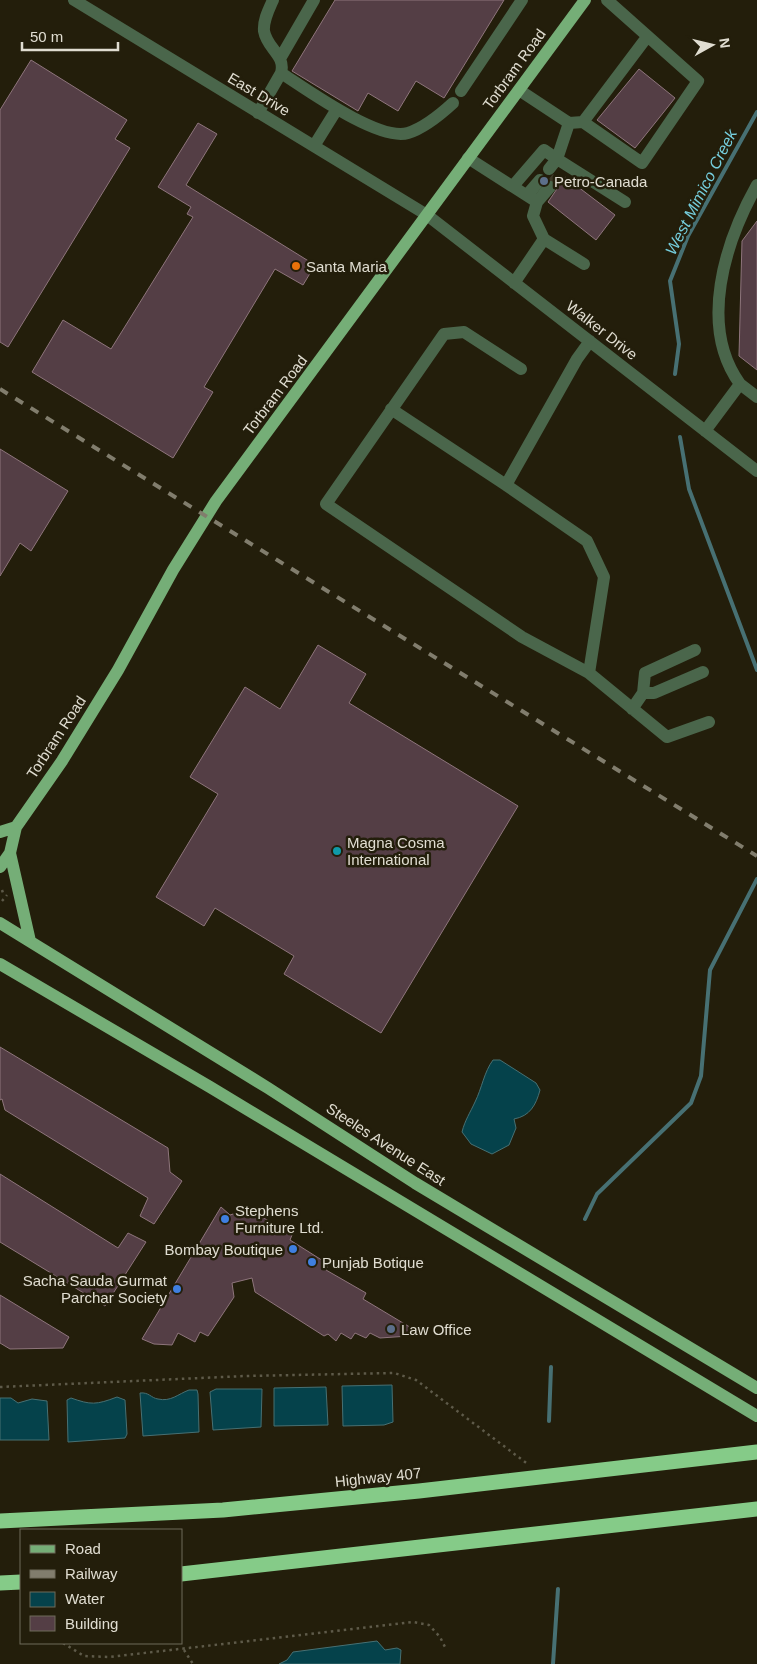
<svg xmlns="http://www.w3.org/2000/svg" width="757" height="1664" viewBox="0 0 757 1664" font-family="Arial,sans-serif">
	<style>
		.water { fill: #05424b; stroke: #477073 }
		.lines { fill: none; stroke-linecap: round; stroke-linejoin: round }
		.stream { stroke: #477073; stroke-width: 4 }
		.building { fill: #543e45; stroke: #8e757c }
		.minor-tunnel { stroke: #3f3b29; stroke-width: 12; stroke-dasharray: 12 6; stroke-linecap: butt }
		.path { stroke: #5e5a49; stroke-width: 2.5; stroke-dasharray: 2.5 4; stroke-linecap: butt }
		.minor { stroke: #4a664b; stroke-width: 12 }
		.major { stroke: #75ae77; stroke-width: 12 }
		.highway { stroke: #85cb88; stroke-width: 15 }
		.rail { stroke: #817d6d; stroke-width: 4; stroke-dasharray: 9 9; stroke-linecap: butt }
		.service-dot { fill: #5c6f8a; stroke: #231e0b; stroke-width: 2 }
		.food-dot { fill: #e8710a; stroke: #231e0b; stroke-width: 2 }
		.culture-dot { fill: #0f9aa8; stroke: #231e0b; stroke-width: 2 }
		.shop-dot { fill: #3f7fe0; stroke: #231e0b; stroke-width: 2 }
		.labels { text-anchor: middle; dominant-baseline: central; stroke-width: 5; stroke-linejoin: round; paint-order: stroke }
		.street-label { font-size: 15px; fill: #e0ddd1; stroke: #231e0b }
		.poi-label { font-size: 15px; fill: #e0ddd1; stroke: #231e0b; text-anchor: start }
		.water-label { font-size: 16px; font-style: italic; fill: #75cedd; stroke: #231e0b }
	</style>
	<rect width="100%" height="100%" fill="#231e0b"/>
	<path class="water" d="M 493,1060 L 500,1060 L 536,1083 L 540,1090 C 536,1105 530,1116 514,1119 L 516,1128 L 509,1145 L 492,1154 L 471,1144 L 462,1132 C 465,1120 470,1113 475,1102 C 482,1088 484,1072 493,1060 Z
		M 392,1385 L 393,1422 L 384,1425 L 343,1426 L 342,1386 Z
		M 326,1387 L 328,1425 L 274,1426 L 274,1388 Z
		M 216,1389 L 262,1389 L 261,1427 L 213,1430 L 210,1392 Z
		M 189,1390 L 197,1390 L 198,1394 L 199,1432 L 143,1436 L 140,1393 C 149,1392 151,1398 158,1399 C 171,1402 178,1394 189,1390 Z
		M 117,1397 L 125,1400 L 127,1434 L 125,1438 L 68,1442 L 67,1400 L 71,1398 C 91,1405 96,1405 117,1397 Z
		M 0,1398 L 11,1398 L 18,1403 L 32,1399 L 47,1401 L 49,1440 L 0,1440 Z
		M 377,1641 L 385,1650 L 397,1648 L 401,1650 L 400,1664 L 279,1664 L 287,1660 L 293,1652 Z"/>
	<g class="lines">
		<path class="stream" d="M 675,374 L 679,344 L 670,281 L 688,236 L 757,112
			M 680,437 L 689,489 L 757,670
			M 585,1219 L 597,1194 L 691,1103 L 701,1076 L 710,970 L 757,879
			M 549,1421 L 551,1367
			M 553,1664 L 558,1589"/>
	</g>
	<path class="building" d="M 335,0 L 504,0 L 444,98 L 416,81 L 398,111 L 368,93 L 358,111 L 292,71 Z
		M 31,60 L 127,120 L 115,139 L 130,148 L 8,347 L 0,342 L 0,110 Z
		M 639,69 L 675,98 L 635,148 L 597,120 Z
		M 198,123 L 217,134 L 186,185 L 315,265 L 303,285 L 275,269 L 204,387 L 213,392 L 173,458 L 32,372 L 63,320 L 111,349 L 193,217 L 187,214 L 191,207 L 158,187 Z
		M 565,177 L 615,215 L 596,240 L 548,202 Z
		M 757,221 L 757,370 L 739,356 L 742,241 Z
		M 0,449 L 68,491 L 31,551 L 20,543 L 0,576 Z
		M 318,645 L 366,674 L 349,703 L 518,806 L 381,1033 L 284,974 L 294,956 L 215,908 L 204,926 L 156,897 L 218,794 L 190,777 L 245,687 L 280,709 Z
		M 0,1047 L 168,1148 L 170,1172 L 182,1181 L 154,1224 L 140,1216 L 148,1198 L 5,1110 L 2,1099 L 0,1100 Z
		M 0,1174 L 118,1248 L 128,1233 L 146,1242 L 105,1306 L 0,1242 Z
		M 221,1207 L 230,1215 L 249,1209 L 292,1235 L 290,1240 L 328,1264 L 326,1270 L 366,1293 L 363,1299 L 413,1329 L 409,1336 L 380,1338 L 370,1333 L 366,1338 L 355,1333 L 351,1339 L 341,1333 L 336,1341 L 328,1334 L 324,1336 L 255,1292 L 252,1278 L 232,1283 L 234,1297 L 208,1336 L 200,1332 L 195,1342 L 178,1333 L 172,1345 L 154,1344 L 142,1339 Z
		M 0,1295 L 69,1337 L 63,1348 L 10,1349 L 0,1343 Z"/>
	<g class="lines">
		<path class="minor-tunnel" d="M 550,187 L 559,176"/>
		<path class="path" d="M 2,890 L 4,896
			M 2,901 L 7,895
			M 0,1387 L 245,1376 L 394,1373 L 416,1380 L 529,1465
			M 63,1643 L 84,1656 L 110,1657 L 413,1622 L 429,1625 L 440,1637 L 446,1649
			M 184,1650 L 193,1664"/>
		<path class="minor" d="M 74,0 L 427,215 L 757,471
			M 273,0 C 269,9 263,20 264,31 C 267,49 286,55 281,73
			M 281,57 L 314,0
			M 519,90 L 569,123 L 583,122 L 642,163 L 698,81 L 607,0
			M 461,91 L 522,0
			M 258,113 L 281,73 C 306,89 379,142 408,133 C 424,128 441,114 453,103
			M 583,122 L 647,37
			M 569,123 L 557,159 L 625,202
			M 314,146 L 337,109
			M 468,158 L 537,202 L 533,216 L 544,239 L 514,283
			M 513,186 L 544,150 L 557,159 L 549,169
			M 527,195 L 540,180
			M 537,202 L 550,187
			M 544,239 L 584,264
			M 590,341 L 577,359 L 506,485 L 587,541 L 604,577 L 589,673 L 667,737 L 709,722
			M 521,369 L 464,332 L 444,334 L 326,504 L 522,637 L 589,673
			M 740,384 L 757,397
			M 391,409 L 506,485
			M 705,431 L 740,384 C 698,326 725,242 757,185
			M 643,693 L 654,693 L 703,672
			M 632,709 L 643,693 L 645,673 L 695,650"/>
		<path class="major" d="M 0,832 L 16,827
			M 10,853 L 30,941
			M 0,867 L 10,853 L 16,827 L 62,761 L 118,670 L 173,570 L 216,501 L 585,0
			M 0,923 L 268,1088 L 415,1183 L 757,1388
			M 0,964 L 210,1087 L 757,1416"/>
		<path class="highway" d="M 0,1521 L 223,1510 L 419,1491 L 757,1452
			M 181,1574 L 757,1509
			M 0,1583 L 21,1582"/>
		<path class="rail" d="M 0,389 L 757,856"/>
	</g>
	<g class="service-dot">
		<circle cx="544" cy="181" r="5"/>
		<circle cx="391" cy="1329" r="5"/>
	</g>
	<circle class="food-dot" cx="296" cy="266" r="5"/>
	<circle class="culture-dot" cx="337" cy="851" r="5"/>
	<g class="shop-dot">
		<circle cx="225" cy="1219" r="5"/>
		<circle cx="293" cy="1249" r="5"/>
		<circle cx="312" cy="1262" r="5"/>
		<circle cx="177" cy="1289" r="5"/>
	</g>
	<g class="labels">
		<g class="street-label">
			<text transform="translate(514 69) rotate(-54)">Torbram Road</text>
			<text transform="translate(259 94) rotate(31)">East Drive</text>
			<text transform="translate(602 330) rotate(38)">Walker Drive</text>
			<text transform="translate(275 395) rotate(-53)">Torbram Road</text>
			<text transform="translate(56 737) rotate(-57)">Torbram Road</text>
			<text transform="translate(386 1144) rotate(33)">Steeles Avenue East</text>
			<text transform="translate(378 1477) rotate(-6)">Highway 407</text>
		</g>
		<g class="poi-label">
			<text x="554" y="181">Petro-Canada</text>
			<text x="306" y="266">Santa Maria</text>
			<text x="347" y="842">Magna Cosma<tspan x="347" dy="17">International</tspan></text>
			<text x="235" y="1210">Stephens<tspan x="235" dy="17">Furniture Ltd.</tspan></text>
			<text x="283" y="1249" text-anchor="end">Bombay Boutique</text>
			<text x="322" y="1262">Punjab Botique</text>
			<text x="167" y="1280" text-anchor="end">Sacha Sauda Gurmat<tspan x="167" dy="17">Parchar Society</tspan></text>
			<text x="401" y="1329">Law Office</text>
		</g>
		<g class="water-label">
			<text transform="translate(701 192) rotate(-63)">West Mimico Creek</text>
		</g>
	</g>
	<rect x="20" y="1529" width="162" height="115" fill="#231e0b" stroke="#6f6a5a"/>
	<rect x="30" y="1545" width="25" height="8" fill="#75ae77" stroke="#6f6a5a"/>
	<text x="65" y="1554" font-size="15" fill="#e0ddd1">Road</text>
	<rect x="30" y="1570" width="25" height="8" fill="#817d6d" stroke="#6f6a5a"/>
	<text x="65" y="1579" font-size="15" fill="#e0ddd1">Railway</text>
	<rect x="30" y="1592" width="25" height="15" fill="#05424b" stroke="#6f6a5a"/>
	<text x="65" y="1604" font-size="15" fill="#e0ddd1">Water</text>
	<rect x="30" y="1616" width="25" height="15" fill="#543e45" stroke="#6f6a5a"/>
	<text x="65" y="1629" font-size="15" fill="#e0ddd1">Building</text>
	<g transform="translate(712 45) rotate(82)" stroke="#231e0b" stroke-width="4" paint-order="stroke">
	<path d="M0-4L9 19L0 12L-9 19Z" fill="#e0ddd1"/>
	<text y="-8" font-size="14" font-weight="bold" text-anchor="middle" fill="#e0ddd1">N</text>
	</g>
	<path d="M22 42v8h96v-8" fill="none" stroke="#e0ddd1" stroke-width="2.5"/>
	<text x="30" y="42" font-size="15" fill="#e0ddd1" stroke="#231e0b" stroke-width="4" paint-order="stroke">50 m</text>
</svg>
